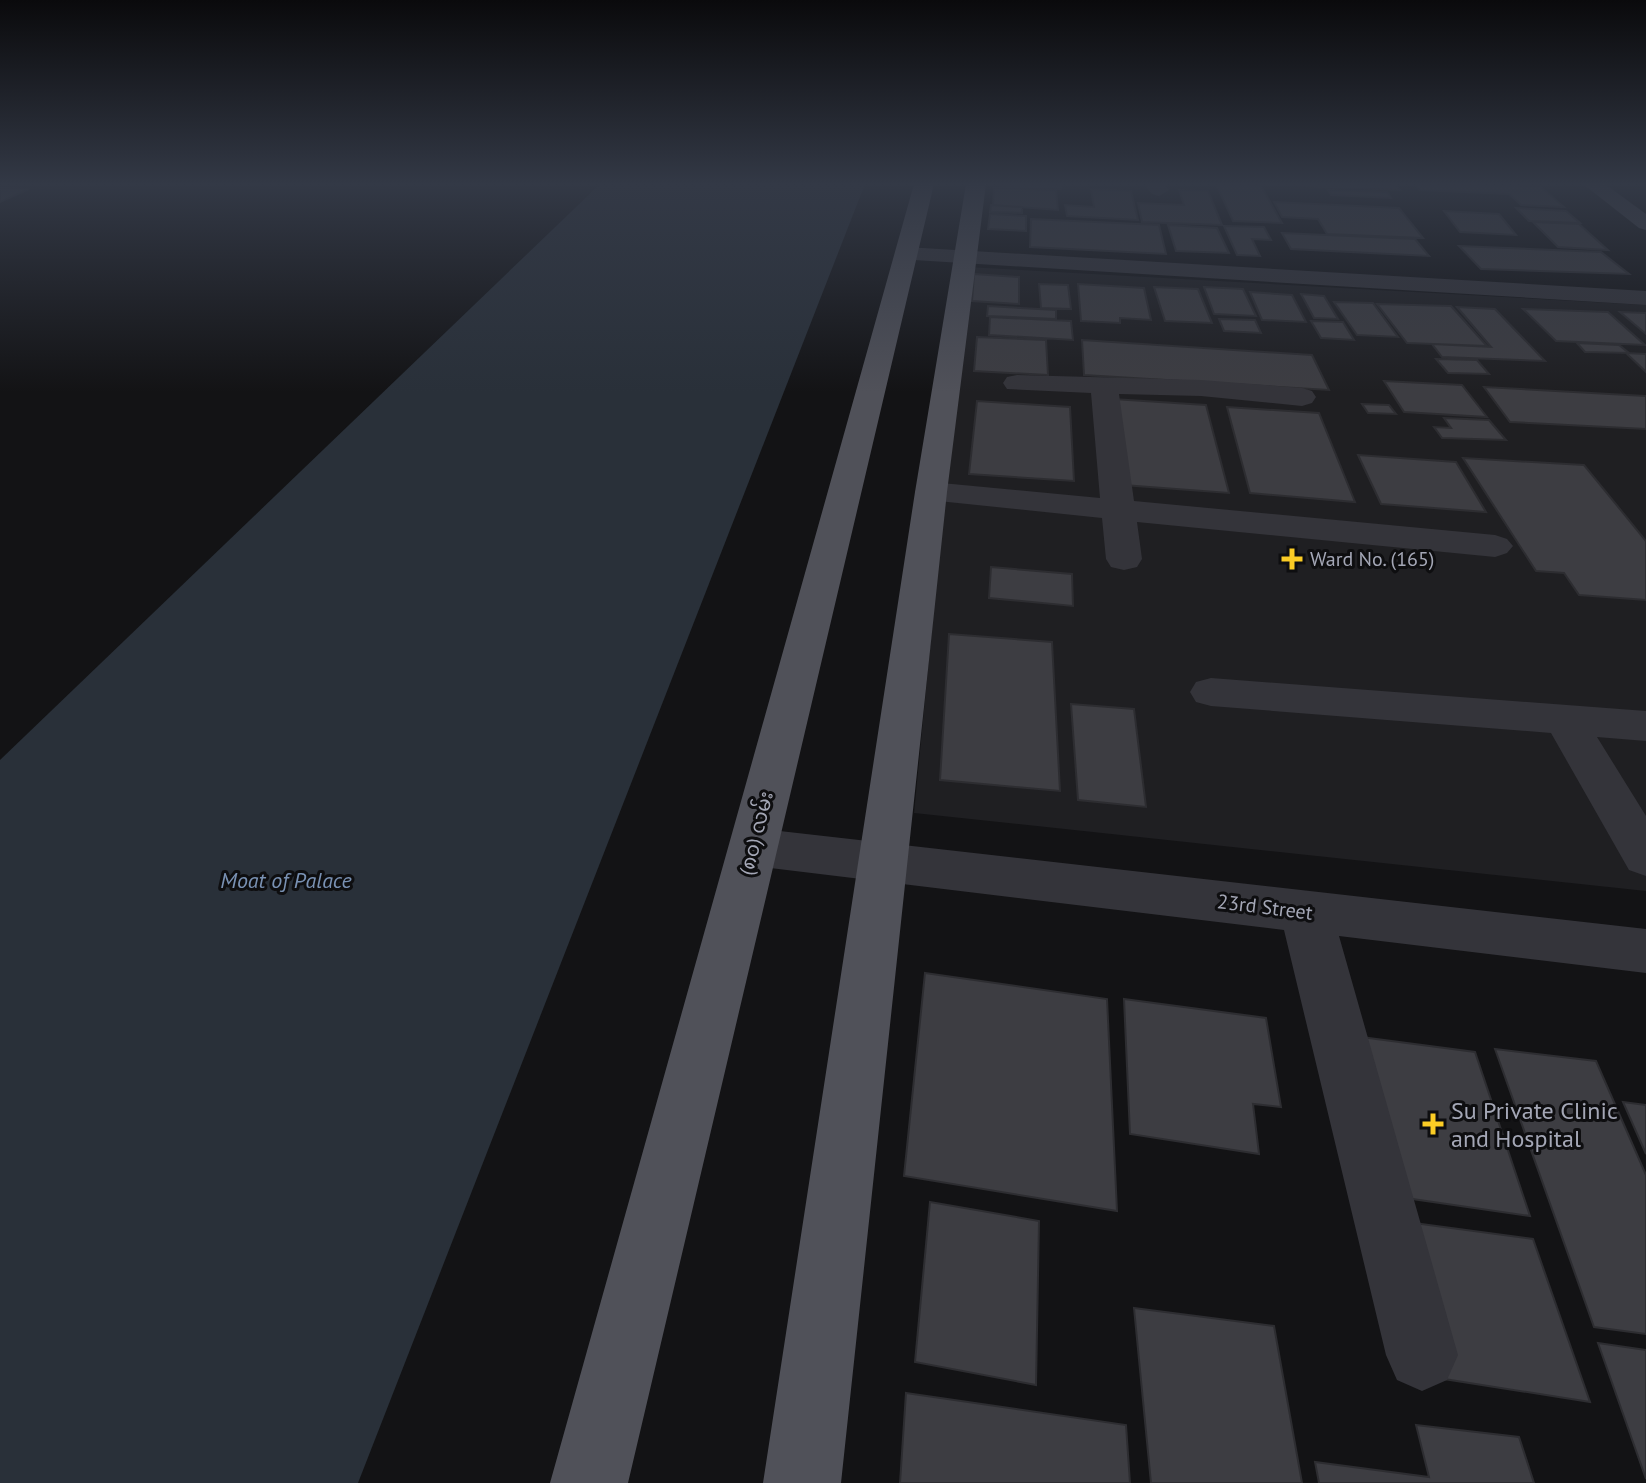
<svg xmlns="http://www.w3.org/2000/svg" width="1646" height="1483" viewBox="0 0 1646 1483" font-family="'PT Sans','Noto Sans Myanmar',sans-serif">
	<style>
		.built { fill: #1f1f22 }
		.water { fill: #293039 }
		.building { fill: #3d3d42; stroke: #2d2d31; stroke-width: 2 }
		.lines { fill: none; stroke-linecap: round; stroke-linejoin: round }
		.street { fill: #34343a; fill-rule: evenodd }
		.secondary { fill: #42434a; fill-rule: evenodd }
		.primary { fill: #505159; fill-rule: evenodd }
		.poi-dot { fill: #fbcc25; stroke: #0e0e10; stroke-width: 3 }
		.labels { text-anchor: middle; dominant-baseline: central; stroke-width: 6; stroke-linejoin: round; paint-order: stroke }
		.poi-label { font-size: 20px; fill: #a4a7b6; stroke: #0e0e10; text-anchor: start }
		.street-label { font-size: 20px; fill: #a4a7b6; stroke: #0e0e10 }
		.water-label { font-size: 22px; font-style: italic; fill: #7991b3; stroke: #0e0e10 }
		.near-poi-label { font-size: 24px; fill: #a4a7b6; stroke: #0e0e10; text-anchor: start }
	</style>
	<rect width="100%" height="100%" fill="#131315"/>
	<path class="built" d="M 967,267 L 1646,305 L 1646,891 L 914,813 Z"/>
	<path class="water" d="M 600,184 L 865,184 L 358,1483 L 0,1483 L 0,760 Z"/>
	<path class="building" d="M 1000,184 L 1061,184 L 1061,189 L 1000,187 Z
		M 1216,184 L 1395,184 L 1400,190 L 1260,184 L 1282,223 L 1233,221 Z
		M 1415,184 L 1540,186 L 1564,207 L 1521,205 L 1509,194 L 1420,190 Z
		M 0,188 L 29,189 L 0,202 Z
		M 994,188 L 1056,190 L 1058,210 L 993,205 Z
		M 1091,189 L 1131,191 L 1138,220 L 1067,216 L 1065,205 L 1094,207 Z
		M 1179,190 L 1208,191 L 1222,225 L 1142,222 L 1138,203 L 1184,205 Z
		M 1328,190 L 1387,192 L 1391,198 L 1331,195 Z
		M 1274,202 L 1399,208 L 1423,238 L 1327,234 L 1318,219 L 1282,217 Z
		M 991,205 L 1022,207 L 1022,213 L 990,212 Z
		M 1516,208 L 1566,211 L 1580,223 L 1529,221 Z
		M 1444,211 L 1499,214 L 1516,235 L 1460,232 Z
		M 990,214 L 1026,216 L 1026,231 L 988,229 Z
		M 1031,219 L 1159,225 L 1166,254 L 1030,247 Z
		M 1533,222 L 1579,224 L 1608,250 L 1558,247 Z
		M 1168,225 L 1217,228 L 1229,253 L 1176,251 Z
		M 1224,226 L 1264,227 L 1271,240 L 1252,239 L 1260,256 L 1237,255 Z
		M 1282,233 L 1415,239 L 1429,256 L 1291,249 Z
		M 1459,246 L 1601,252 L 1629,274 L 1481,269 Z
		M 974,274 L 1019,277 L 1019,304 L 972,301 Z
		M 1039,284 L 1068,285 L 1071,309 L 1041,308 Z
		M 1078,284 L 1144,288 L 1151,320 L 1120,318 L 1120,323 L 1081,321 Z
		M 1154,287 L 1198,289 L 1212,323 L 1165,321 Z
		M 1204,287 L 1243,289 L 1256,316 L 1214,314 Z
		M 1250,292 L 1292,295 L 1306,322 L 1262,320 Z
		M 1301,294 L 1324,296 L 1338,319 L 1314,318 Z
		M 1334,302 L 1373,303 L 1398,337 L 1357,335 Z
		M 1377,304 L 1451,306 L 1487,346 L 1407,343 Z
		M 988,306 L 1056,310 L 1056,319 L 987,316 Z
		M 1457,307 L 1495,309 L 1545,361 L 1442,357 L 1432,344 L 1491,347 Z
		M 1523,309 L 1608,312 L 1645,345 L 1556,341 Z
		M 1620,312 L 1646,313 L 1646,334 Z
		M 990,317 L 1071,321 L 1073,340 L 989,335 Z
		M 1219,319 L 1255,320 L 1261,333 L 1224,331 Z
		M 1311,321 L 1343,322 L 1354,340 L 1321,338 Z
		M 977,337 L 1046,340 L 1048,375 L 974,371 Z
		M 1082,340 L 1312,355 L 1329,390 L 1084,375 Z
		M 1577,343 L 1619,345 L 1629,353 L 1585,352 Z
		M 1626,353 L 1646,354 L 1646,372 Z
		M 1436,359 L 1477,360 L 1489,374 L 1448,373 Z
		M 1384,381 L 1462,385 L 1487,417 L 1404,412 Z
		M 1484,387 L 1646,396 L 1646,429 L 1510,422 Z
		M 1113,399 L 1206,405 L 1229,493 L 1123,485 Z
		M 977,401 L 1070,407 L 1074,481 L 969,474 Z
		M 1362,404 L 1389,405 L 1396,414 L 1368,413 Z
		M 1227,407 L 1319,413 L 1355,502 L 1250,493 Z
		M 1444,418 L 1489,420 L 1506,440 L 1442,438 L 1434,427 L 1451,428 Z
		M 1358,455 L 1456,462 L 1486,512 L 1381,504 Z
		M 1463,458 L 1584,465 L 1646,541 L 1646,600 L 1579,595 L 1564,573 L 1536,571 Z
		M 991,567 L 1072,574 L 1073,606 L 989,598 Z
		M 949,634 L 1052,642 L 1060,791 L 940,780 Z
		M 1071,704 L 1134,709 L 1146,807 L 1078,800 Z
		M 925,973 L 1107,999 L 1117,1211 L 904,1176 Z
		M 1124,999 L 1266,1018 L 1281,1107 L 1253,1104 L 1259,1154 L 1130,1134 Z
		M 1346,1035 L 1475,1052 L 1530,1216 L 1385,1195 Z
		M 1495,1049 L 1596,1061 L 1646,1175 L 1646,1334 L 1594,1327 Z
		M 1623,1102 L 1646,1105 L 1646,1154 Z
		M 930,1202 L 1039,1221 L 1036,1385 L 915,1362 Z
		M 1399,1221 L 1533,1239 L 1590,1402 L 1438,1378 Z
		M 1134,1308 L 1274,1326 L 1302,1483 L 1151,1483 Z
		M 1598,1343 L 1646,1350 L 1646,1479 Z
		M 906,1393 L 1126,1425 L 1130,1483 L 900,1483 Z
		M 1416,1425 L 1519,1437 L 1534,1483 L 1319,1483 L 1315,1462 L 1429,1477 Z"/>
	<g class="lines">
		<path class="street" d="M 1144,184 L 1164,184 L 1169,190 L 1159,196 L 1152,194 Z
			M 906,247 L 1646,291 L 1646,305 L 898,259 L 895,254 Z
			M 1017,375 L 1201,380 L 1302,388 L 1312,391 L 1316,397 L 1312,403 L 1302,406 L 1201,396 L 1119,394 L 1134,501 L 1495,535 L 1507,539 L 1513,546 L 1507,553 L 1495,557 L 1137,522 L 1142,559 L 1137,567 L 1124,570 L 1111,567 L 1106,559 L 1102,518 L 919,499 L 915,492 L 919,485 L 931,482 L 1100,498 L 1091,393 L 1007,389 L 1003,383 L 1007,377 Z
			M 1211,678 L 1646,711 L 1646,741 L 1597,737 L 1646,816 L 1646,876 L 1629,870 L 1551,733 L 1211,706 L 1196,702 L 1190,692 L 1196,682 Z
			M 753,828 L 1646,929 L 1646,973 L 1339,936 L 1458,1355 L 1447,1380 L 1422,1391 L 1397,1380 L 1386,1355 L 1284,930 L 753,866 L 736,860 L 729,847 L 736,834 Z"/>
		<path class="secondary" d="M 1583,184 L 1605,184 L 1646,214 L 1646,230 L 1639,228 Z"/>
		<path class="primary" d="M 914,184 L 934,184 L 628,1483 L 550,1483 Z
			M 966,184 L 986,184 L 947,492 L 841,1483 L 763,1483 L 915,492 Z"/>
	</g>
	<linearGradient id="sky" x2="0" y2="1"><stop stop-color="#0a0a0c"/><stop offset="0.47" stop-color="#333946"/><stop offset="1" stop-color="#333946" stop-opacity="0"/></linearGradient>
	<rect width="1646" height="392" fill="url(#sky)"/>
	<g class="poi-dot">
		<path d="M1288 547h8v8h8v8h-8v8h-8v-8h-8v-8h8z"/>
		<path d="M1429 1112h8v8h8v8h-8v8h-8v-8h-8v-8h8z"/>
	</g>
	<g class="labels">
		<g class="poi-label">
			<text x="1310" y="559">Ward No. (165)</text>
		</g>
		<g class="street-label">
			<text transform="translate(756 833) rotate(-76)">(၈၀) လမ်း</text>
			<text transform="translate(1265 907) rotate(7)">23rd Street</text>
		</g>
		<g class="water-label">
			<text x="286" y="880">Moat of Palace</text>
		</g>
		<g class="near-poi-label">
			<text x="1451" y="1110">Su Private Clinic<tspan x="1451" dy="28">and Hospital</tspan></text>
		</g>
	</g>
</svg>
